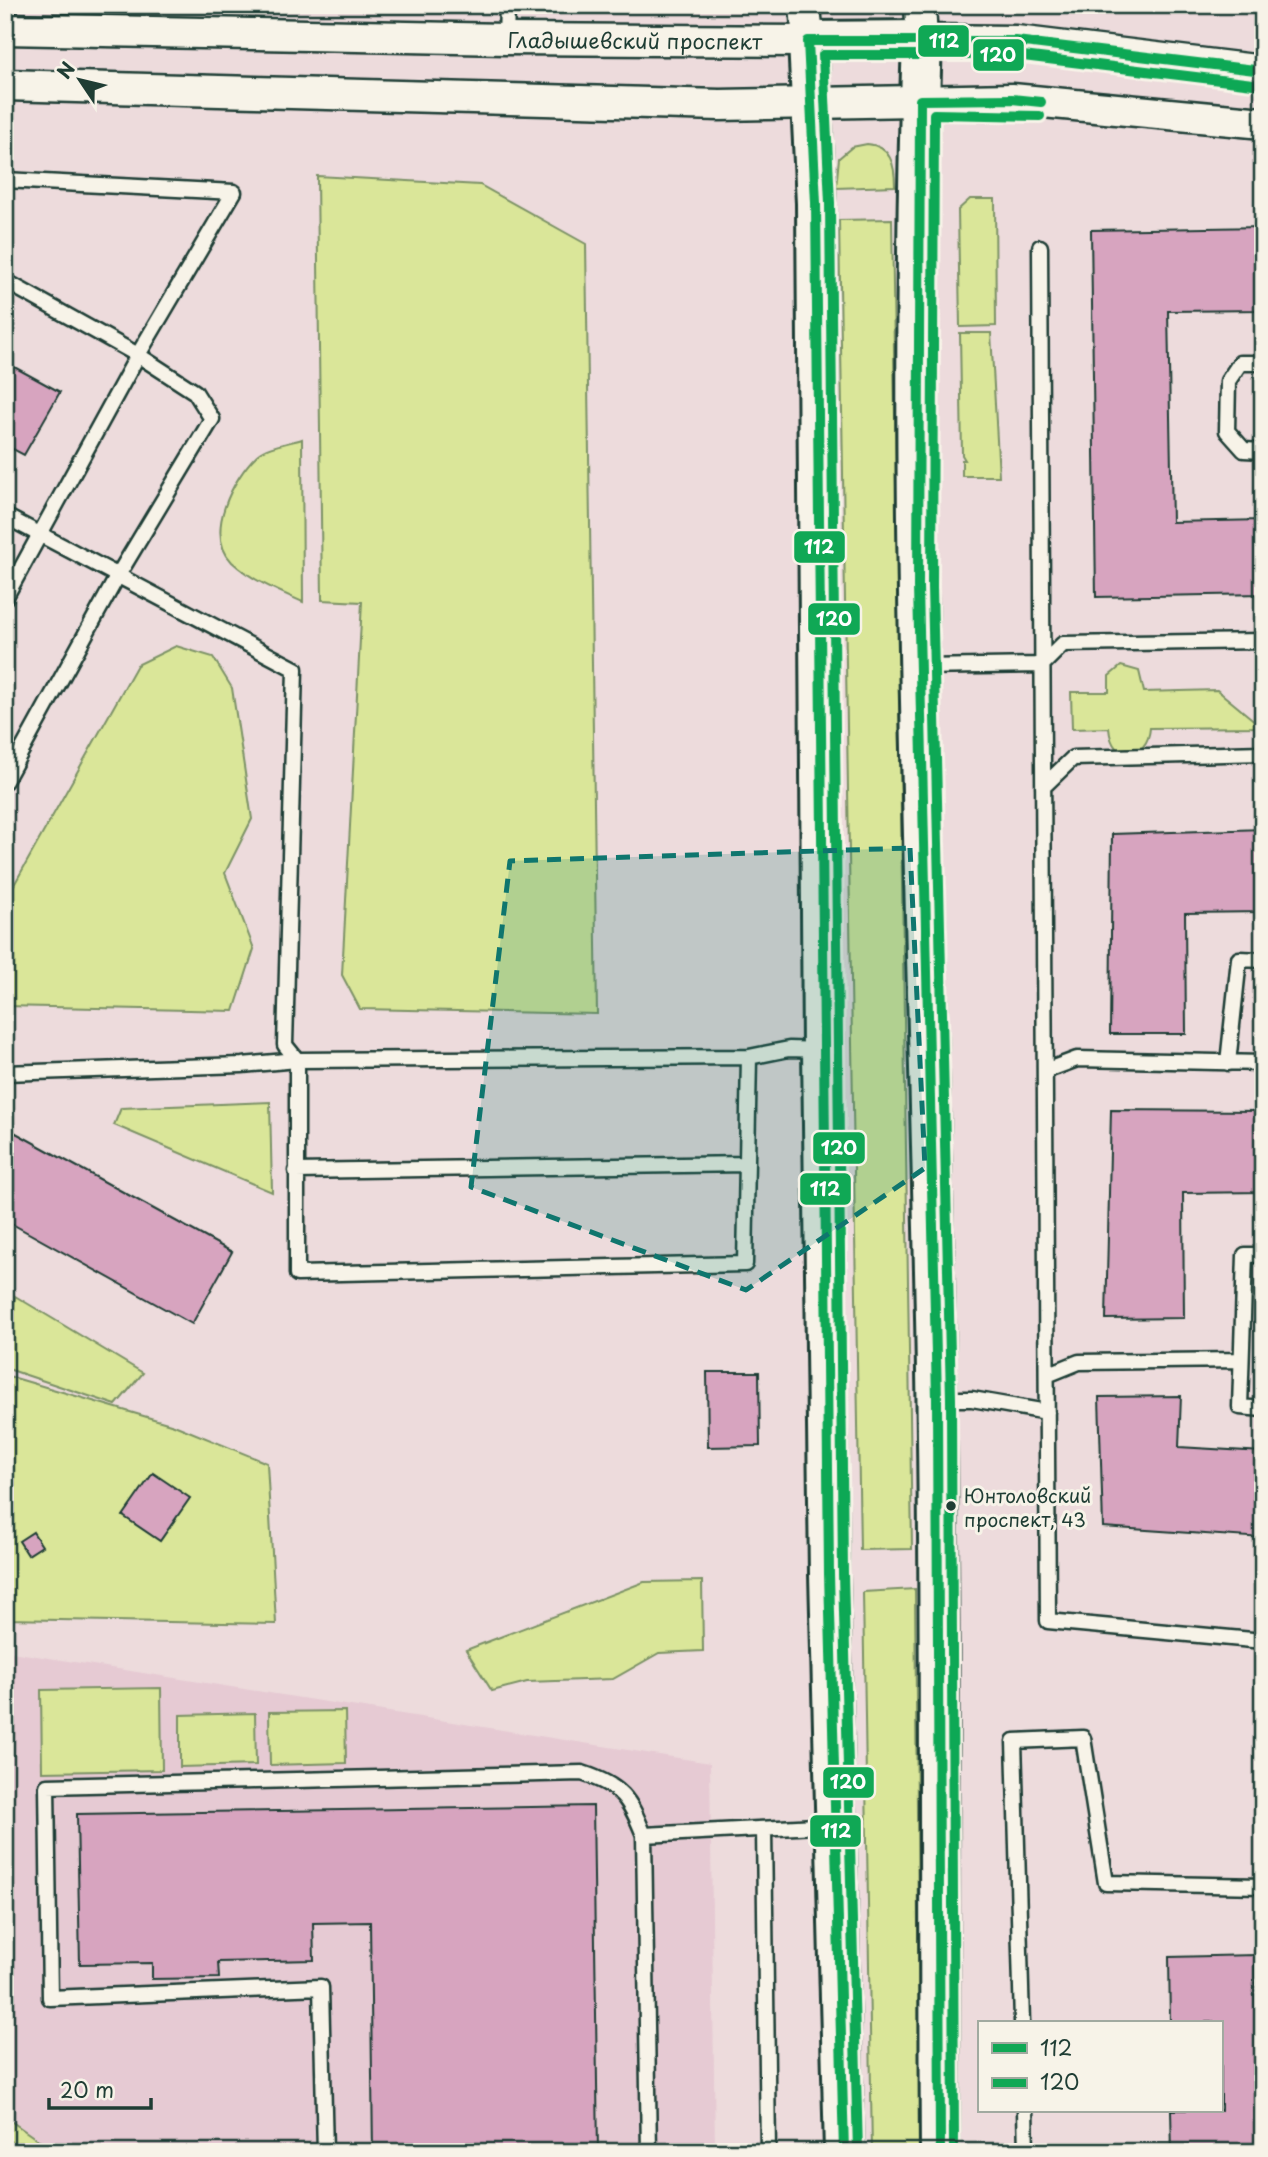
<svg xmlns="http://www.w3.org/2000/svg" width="1268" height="2157" viewBox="0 0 1268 2157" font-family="'Playpen Sans',sans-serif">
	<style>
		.built { fill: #e6cad3 }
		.green { fill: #dae699; stroke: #7c9266; stroke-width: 2 }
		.building { fill: #d7a4bf; stroke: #1f3d34; stroke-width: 2 }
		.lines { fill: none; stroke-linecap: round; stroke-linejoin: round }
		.lane-casing { stroke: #1f3d34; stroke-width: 19 }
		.street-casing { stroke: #1f3d34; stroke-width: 35 }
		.secondary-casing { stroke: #1f3d34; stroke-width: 44 }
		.lane { stroke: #f7f3e8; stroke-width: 14 }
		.street { stroke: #f7f3e8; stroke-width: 30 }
		.secondary { stroke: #f7f3e8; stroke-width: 38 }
		.bus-1-casing { stroke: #f7f3e8; stroke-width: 16 }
		.bus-2-casing { stroke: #f7f3e8; stroke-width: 16 }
		.bus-1 { stroke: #10a855; stroke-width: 10 }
		.bus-2 { stroke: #10a855; stroke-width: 10 }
		.marked { fill: #0f766e; fill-opacity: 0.2; stroke: #0f766e; stroke-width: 5; stroke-dasharray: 14 9; stroke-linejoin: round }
		.bus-dot { fill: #1f3d34; stroke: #f7f3e8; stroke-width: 2.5 }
		.labels { text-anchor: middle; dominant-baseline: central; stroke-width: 6; stroke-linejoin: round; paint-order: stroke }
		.bus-label { font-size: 19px; fill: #1f3d34; stroke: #f7f3e8; text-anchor: start }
		.street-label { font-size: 21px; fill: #1f3d34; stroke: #f7f3e8 }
		.line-badge { stroke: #f7f3e8; stroke-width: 2.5 }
		.badge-label { font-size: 19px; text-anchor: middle; font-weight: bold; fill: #fff }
	</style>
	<rect width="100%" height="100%" fill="#eddbdc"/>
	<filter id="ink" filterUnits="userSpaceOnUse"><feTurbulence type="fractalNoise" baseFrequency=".0143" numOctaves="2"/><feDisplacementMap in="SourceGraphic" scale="14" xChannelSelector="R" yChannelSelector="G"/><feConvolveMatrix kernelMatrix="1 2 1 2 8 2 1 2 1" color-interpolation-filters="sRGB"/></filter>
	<g filter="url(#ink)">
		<path class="built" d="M 5,1651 L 710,1763 L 715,2152 L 5,2152 Z"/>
		<path class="green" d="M 867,144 C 891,146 895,165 895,186 L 836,188 L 839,158 L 852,147 Z
			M 317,176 L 480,185 L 586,244 L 597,1014 L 360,1009 L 342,975 L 362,602 L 322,600 Z
			M 970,199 L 995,199 L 996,326 L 960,327 L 958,210 Z
			M 892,219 L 912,1549 L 860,1550 L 839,220 Z
			M 960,333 L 991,333 L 999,476 L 962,476 L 962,460 L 965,460 L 962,455 Z
			M 302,439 L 303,602 C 280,592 251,580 232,562 C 204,533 233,478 257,455 C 266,446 290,443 302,439 Z
			M 176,646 L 213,657 L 232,688 L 252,819 L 225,873 L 254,949 L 234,1011 L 5,1006 L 5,901 L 137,665 Z
			M 1121,666 L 1139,671 L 1144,692 L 1217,690 L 1262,727 L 1150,728 C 1148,759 1112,766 1109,728 L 1072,729 L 1071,692 L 1109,692 L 1109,676 Z
			M 270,1102 L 272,1192 L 114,1125 L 121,1108 Z
			M 15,1296 L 143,1373 L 116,1405 L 5,1368 Z
			M 5,1375 L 174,1425 L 267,1463 L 276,1624 L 5,1619 Z
			M 702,1581 L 703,1651 L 659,1653 L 613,1679 L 527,1682 L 492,1691 L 466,1650 L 644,1582 Z
			M 915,1589 L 920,2152 L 872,2152 L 863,1592 Z
			M 161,1688 L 162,1770 L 42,1772 L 41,1690 Z
			M 345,1711 L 346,1763 L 270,1765 L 269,1712 Z
			M 255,1713 L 256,1765 L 180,1767 L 180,1715 Z
			M 5,2117 L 55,2152 L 5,2152 Z"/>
		<path class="building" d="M 1263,227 L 1263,310 L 1168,311 L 1172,522 L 1263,520 L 1263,594 L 1096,597 L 1091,230 Z
			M 5,362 L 60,392 L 24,455 L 5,445 Z
			M 1263,829 L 1263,912 L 1185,913 L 1186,1034 L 1110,1034 L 1112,834 Z
			M 1111,1110 L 1263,1111 L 1263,1192 L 1183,1193 L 1184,1318 L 1106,1319 Z
			M 5,1127 L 232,1252 L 192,1324 L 5,1220 Z
			M 707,1372 L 759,1372 L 760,1446 L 708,1447 Z
			M 1181,1396 L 1179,1447 L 1263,1452 L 1263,1538 L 1103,1527 L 1099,1397 Z
			M 153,1473 L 190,1498 L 160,1541 L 123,1516 Z
			M 33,1532 L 42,1546 L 28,1555 L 19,1541 Z
			M 593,1806 L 598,2152 L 373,2152 L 370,1922 L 313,1923 L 314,1960 L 218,1962 L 219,1978 L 152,1979 L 152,1963 L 80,1964 L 77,1814 Z
			M 1255,1955 L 1258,2125 L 1263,2125 L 1263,2152 L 1172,2152 L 1171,2110 L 1221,2110 L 1221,2022 L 1170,2022 L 1169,1957 Z"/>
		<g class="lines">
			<defs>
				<path id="lane" d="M 506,39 L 507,5
					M 5,180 L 234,192 L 138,355 L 195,392 L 212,419 L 117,577 L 5,781
					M 1040,247 L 1048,1621 L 1263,1641
					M 5,281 L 138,355 L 5,598
					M 1263,363 L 1240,363 L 1228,381 L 1227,431 L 1244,450 L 1263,451
					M 5,516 L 295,669 L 285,1045 L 297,1060 L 242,1065 L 5,1073
					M 922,667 L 1042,665 L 1063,644 L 1263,641
					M 1043,787 L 1073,758 L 1263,753
					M 749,1057 L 745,1264 L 297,1274 L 297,1060 L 749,1057 L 789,1049 L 820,1050
					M 1228,1063 L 1239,959 L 1263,960
					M 1045,1071 L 1077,1059 L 1263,1063
					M 296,1171 L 747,1164
					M 1263,1255 L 1245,1255 L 1240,1407 L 1263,1409
					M 1047,1375 L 1079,1362 L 1240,1360
					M 938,1399 L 972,1399 L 1047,1412
					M 764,1829 L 768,2152
					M 1022,2022 L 1014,1741 L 1083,1738 L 1106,1883 L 1263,1886
					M 1025,2110 L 1026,2152
					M 325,2152 L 321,1987 L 50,1998 L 47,1786 L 582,1773 C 622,1786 629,1798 644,1835
					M 649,2152 L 644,1835 L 835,1825"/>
				<g id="street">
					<path d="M 920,5 L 922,40 L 1016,41 L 1263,71"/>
					<path id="s1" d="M 5,29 L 506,39 L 808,41 L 805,5"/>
					<path d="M 5,85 L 720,105 L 1012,99 L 1263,123"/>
				</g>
				<path id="secondary" d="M 844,2152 L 829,1574 L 822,1050 L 816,203 L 808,41 L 922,40 C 907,450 925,861 934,1271 C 941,1564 938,1858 940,2152"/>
			</defs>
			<use href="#lane" class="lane-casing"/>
			<use href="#street" class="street-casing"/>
			<use href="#secondary" class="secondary-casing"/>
			<use href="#lane" class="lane"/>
			<use href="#street" class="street"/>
			<use href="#secondary" class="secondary"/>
			<defs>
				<path id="bus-1" d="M 844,2152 L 829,1574 L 816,203 L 808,41 L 1016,41 L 1263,71
					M 940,2152 L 937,1399 L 918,587 L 920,100 L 1012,99 L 1041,102"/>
				<path id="bus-2" d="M 858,2152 L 843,1574 L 830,203 L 823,55 L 1015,55 L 1261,85
					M 954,2152 L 951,1399 L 932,587 L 934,114 L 1040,116"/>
			</defs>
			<use href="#bus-1" class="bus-1-casing"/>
			<use href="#bus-2" class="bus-2-casing"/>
			<use href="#bus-1" class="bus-1"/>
			<use href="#bus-2" class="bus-2"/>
		</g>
	</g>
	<path class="marked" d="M 910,848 L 925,1168 L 746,1290 L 471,1187 L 510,861 Z"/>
	<circle class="bus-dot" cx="951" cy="1506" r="6"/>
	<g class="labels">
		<g class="bus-label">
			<text x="964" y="1495">Юнтоловский<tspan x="964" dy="24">проспект, 43</tspan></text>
		</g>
		<g class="street-label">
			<text stroke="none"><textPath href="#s1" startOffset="630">Гладышевский проспект</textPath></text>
		</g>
	</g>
	<g class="line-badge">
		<rect x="917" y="24" width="53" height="34" rx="7" fill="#10a855"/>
		<rect x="972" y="38" width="53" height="34" rx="7" fill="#10a855"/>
		<rect x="793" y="530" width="53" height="34" rx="7" fill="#10a855"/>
		<rect x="807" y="602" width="54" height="34" rx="7" fill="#10a855"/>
		<rect x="812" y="1131" width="54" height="34" rx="7" fill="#10a855"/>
		<rect x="799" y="1172" width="53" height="34" rx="7" fill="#10a855"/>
		<rect x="822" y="1766" width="53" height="33" rx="7" fill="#10a855"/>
		<rect x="809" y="1814" width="53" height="34" rx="7" fill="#10a855"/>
	</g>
	<g class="badge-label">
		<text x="944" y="48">112</text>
		<text x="998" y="62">120</text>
		<text x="819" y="554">112</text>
		<text x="834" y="626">120</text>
		<text x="839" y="1155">120</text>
		<text x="825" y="1196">112</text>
		<text x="848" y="1789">120</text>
		<text x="836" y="1838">112</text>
	</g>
	<rect width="1268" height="2157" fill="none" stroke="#f7f3e8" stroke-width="28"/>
	<rect x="14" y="14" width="1240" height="2129" fill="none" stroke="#1f3d34" stroke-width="2.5" filter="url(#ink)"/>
	<rect x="978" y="2021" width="245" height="91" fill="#f7f3e8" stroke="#a1aaa0" stroke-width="2"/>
	<rect x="992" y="2043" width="35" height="10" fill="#10a855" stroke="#a1aaa0" stroke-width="2"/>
	<text x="1040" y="2056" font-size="21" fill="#1f3d34">112</text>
	<rect x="992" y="2078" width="35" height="10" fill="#10a855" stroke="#a1aaa0" stroke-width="2"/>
	<text x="1040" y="2090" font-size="21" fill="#1f3d34">120</text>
	<g transform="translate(80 80) rotate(305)" stroke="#f7f3e8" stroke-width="5" paint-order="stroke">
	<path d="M0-5L12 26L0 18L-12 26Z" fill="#1f3d34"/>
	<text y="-10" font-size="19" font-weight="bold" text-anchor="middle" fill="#1f3d34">N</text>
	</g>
	<path d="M49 2098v10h102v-10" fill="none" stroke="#1f3d34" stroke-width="3.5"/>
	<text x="60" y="2098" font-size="21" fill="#1f3d34" stroke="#f7f3e8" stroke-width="5" paint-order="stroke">20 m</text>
</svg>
